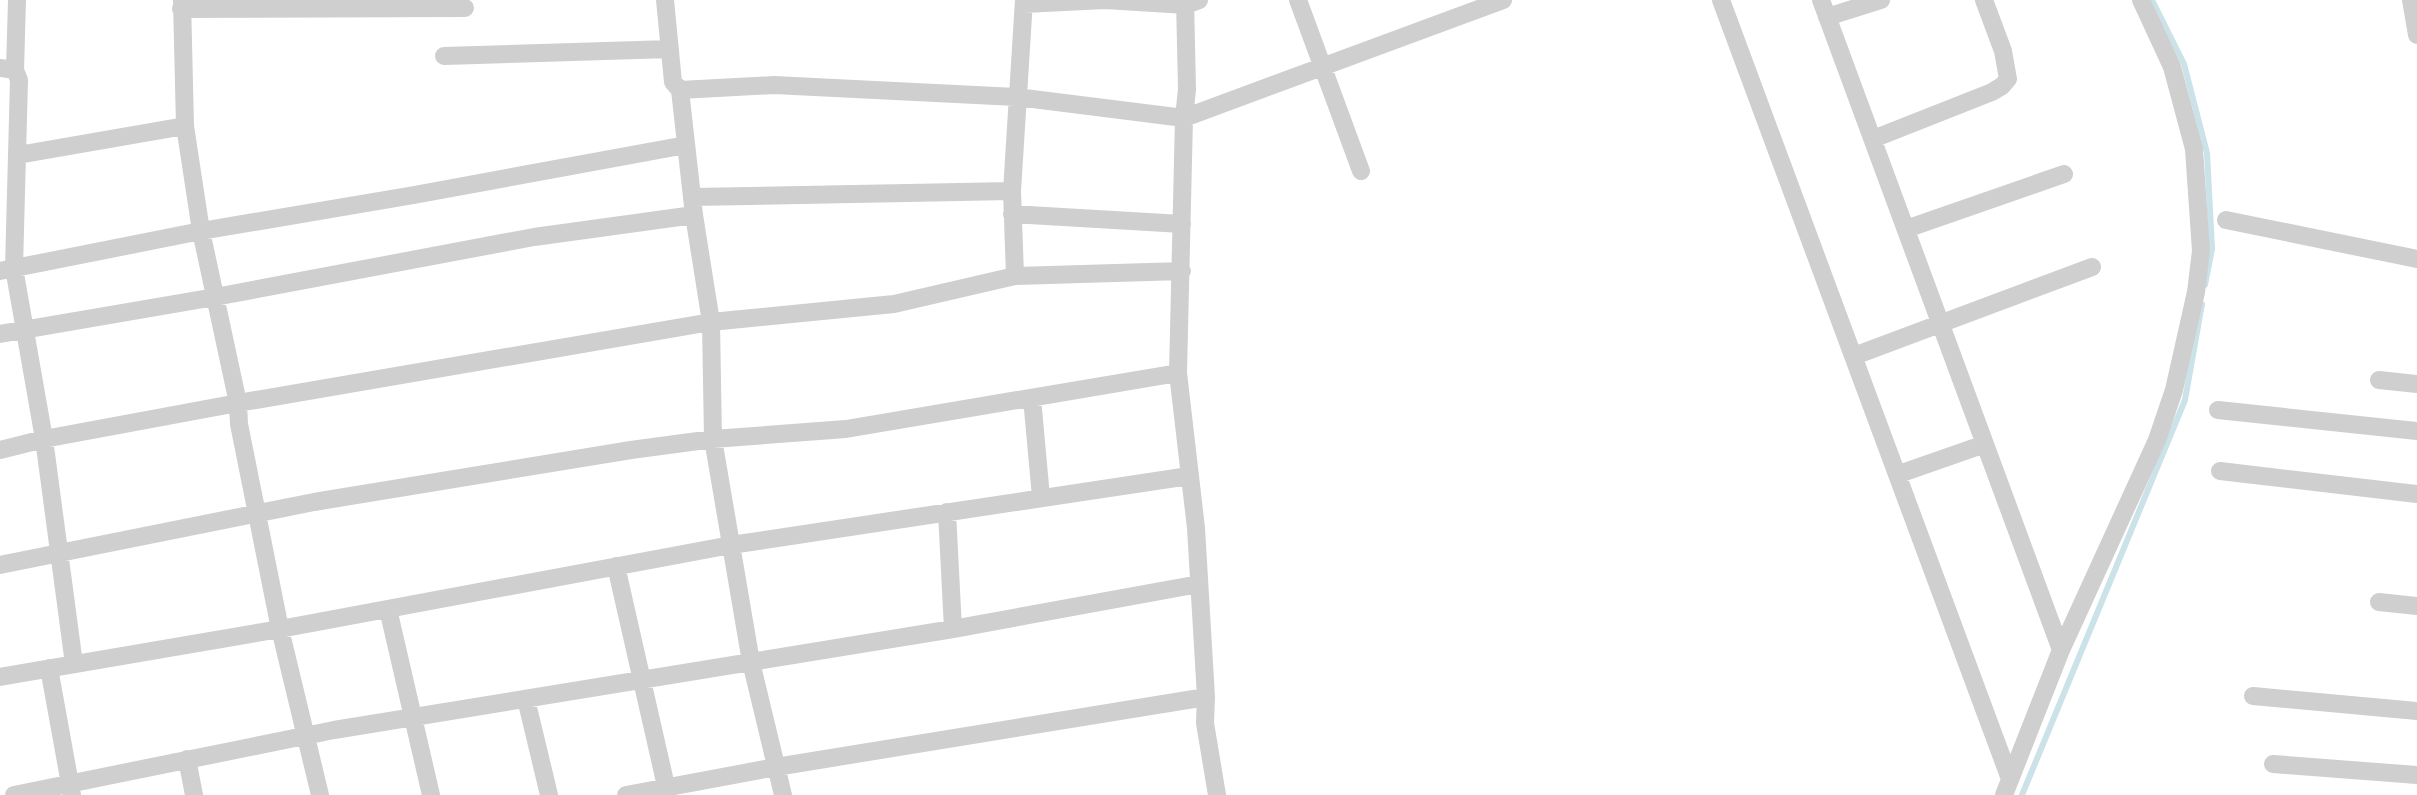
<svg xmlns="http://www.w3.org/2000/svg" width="2417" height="795" viewBox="0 0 2417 795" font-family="'Public Sans',sans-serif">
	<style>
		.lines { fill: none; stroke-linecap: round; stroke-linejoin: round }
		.stream { stroke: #cae2e8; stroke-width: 6 }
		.minor { stroke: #cfcfcf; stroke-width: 18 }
	</style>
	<rect width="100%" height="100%" fill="#fff"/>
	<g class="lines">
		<path class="stream" d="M 2152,0 L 2184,64 L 2207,153 L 2212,249 L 2205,285
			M 2022,795 L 2185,400 L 2202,304"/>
		<path class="minor" d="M 1185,0 L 1187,89 L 1184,118 L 1178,373 L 1196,528 L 1206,697 L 1205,723 L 1217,795
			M 1298,0 L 1361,171
			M 1721,0 L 2010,779
			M 1821,0 L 2061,650
			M 2411,0 L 2417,35
			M 1024,4 L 1105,0 L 1186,5 L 1199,0
			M 181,9 L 465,8
			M 1827,17 L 1881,0
			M 444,56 L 670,49
			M 0,68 L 15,70 L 19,80 L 14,268 L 44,439 L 74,664
			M 15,70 L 17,0
			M 680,90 L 774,85 L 1016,97 L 1184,118 L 1503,0
			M 1873,139 L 1992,92 L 2002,86 L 2008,79 L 2003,51 L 1984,0
			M 18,155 L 185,126
			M 692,197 L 1012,191
			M 1012,214 L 1182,224
			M 2226,220 L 2417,259
			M 1906,229 L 2064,174
			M 0,271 L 201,231 L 414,195 L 686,145
			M 1015,276 L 1012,191 L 1024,0
			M 0,334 L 215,297 L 534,237 L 694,215
			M 1854,356 L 2092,267
			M 2379,380 L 2417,384
			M 1032,398 L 1041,497
			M 2218,410 L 2417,431
			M 0,450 L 44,439 L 238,403 L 711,322 L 694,215 L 680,90 L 673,82 L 665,0
			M 2220,471 L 2417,494
			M 1899,474 L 1985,444
			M 947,512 L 953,629
			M 0,565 L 314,502 L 631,450 L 713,439 L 846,429 L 1178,373
			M 616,566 L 668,795
			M 2379,602 L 2417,606
			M 388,609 L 431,795
			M 49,668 L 72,795
			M 0,677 L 280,629 L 239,424 L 238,403 L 201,231 L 185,126 L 182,0
			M 2253,696 L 2417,711
			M 526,699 L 549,795
			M 187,759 L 194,795
			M 2273,764 L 2417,775
			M 14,795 L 334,730 L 953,629 L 1199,584
			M 320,795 L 280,629 L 731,545 L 1189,476
			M 626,795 L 776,767 L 1206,697
			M 783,795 L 751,662 L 713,439 L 711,322 L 894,304 L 1015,276 L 1182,271
			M 2004,795 L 2061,650 L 2157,440 L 2174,390 L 2196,292 L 2201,251 L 2194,149 L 2172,67 L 2141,0"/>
	</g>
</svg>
